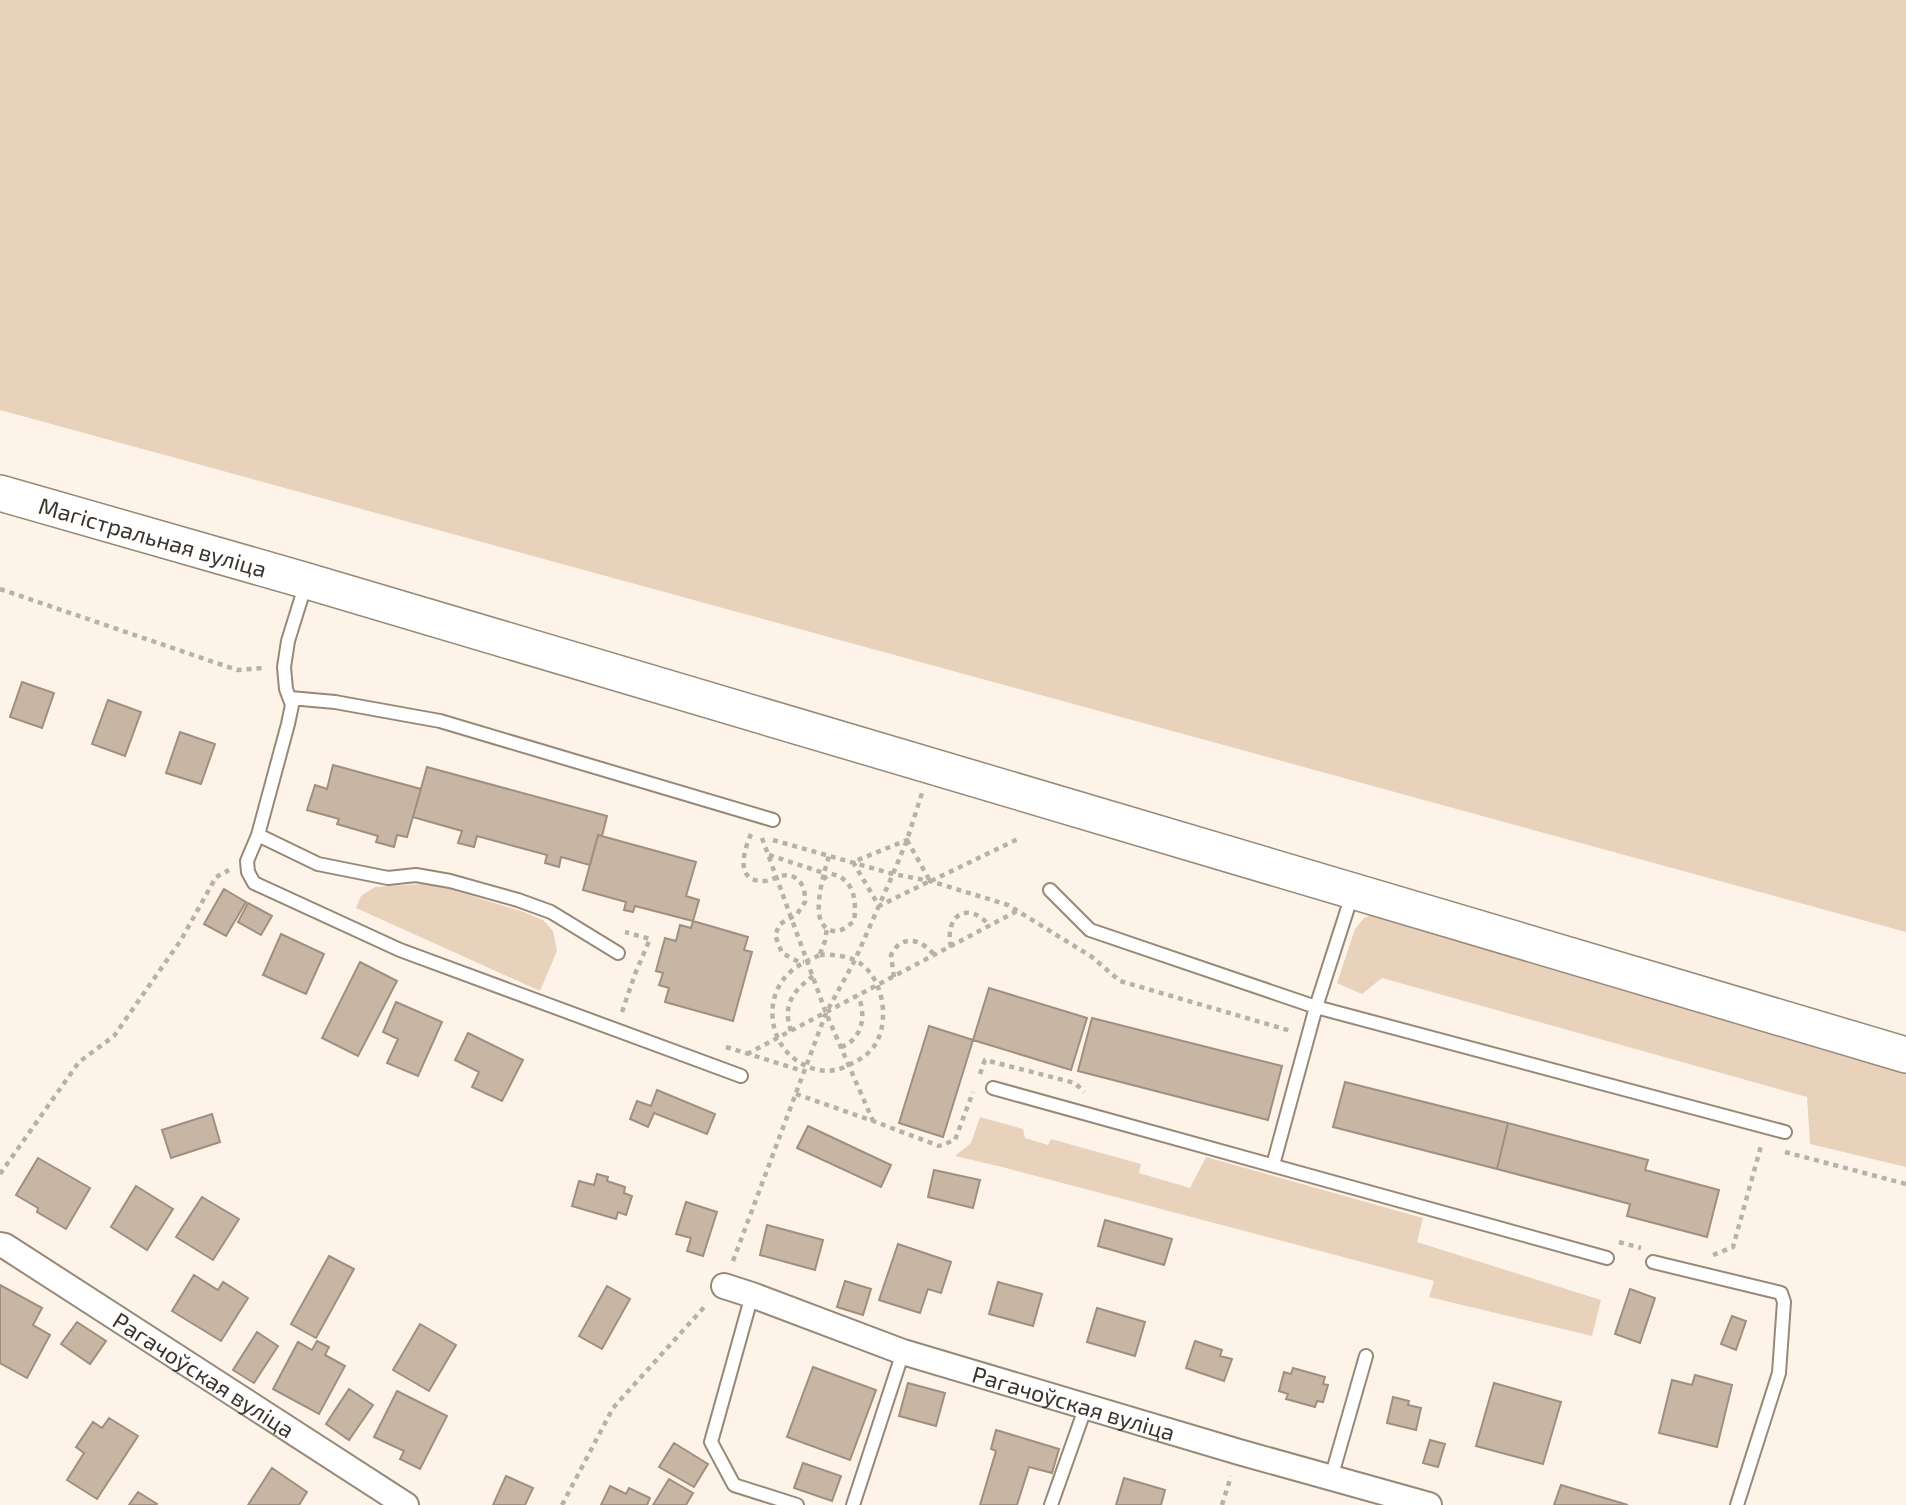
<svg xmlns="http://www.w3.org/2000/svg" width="1906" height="1505" viewBox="0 0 1906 1505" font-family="'Exo 2',sans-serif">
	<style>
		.green { fill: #e9d2bc }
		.building { fill: #c8b6a5; stroke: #a08f7e; stroke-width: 2 }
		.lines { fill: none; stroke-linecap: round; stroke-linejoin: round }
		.lane-casing { stroke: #988877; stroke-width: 16 }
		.street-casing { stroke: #988877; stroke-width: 28 }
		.secondary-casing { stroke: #988877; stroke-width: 38 }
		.path { stroke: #bab0a7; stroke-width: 4.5; stroke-dasharray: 5 5; stroke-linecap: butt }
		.lane { stroke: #fff; stroke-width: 12 }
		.street { stroke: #fff; stroke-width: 24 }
		.secondary { stroke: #fff; stroke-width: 35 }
		.labels { text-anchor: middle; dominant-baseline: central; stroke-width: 6; stroke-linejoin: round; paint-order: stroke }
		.street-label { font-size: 23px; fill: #3b342d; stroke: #fff }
	</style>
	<rect width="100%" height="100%" fill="#fef3e8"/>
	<path class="green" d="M 0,0 L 1906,0 L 1906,932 L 0,410 Z
		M 422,884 L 446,888 L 524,912 L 543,920 L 553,931 L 557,951 L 540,991 L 356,908 L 361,896 L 375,887 Z
		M 1375,913 L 1906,1061 L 1906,1167 L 1810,1144 L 1807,1097 L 1382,978 L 1362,994 L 1337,983 L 1355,929 L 1364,918 Z
		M 980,1117 L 1023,1129 L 1025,1138 L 1048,1145 L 1051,1139 L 1141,1164 L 1139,1173 L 1190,1188 L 1206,1157 L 1423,1218 L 1417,1242 L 1601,1300 L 1592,1336 L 1429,1297 L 1434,1281 L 1002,1167 L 955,1156 L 971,1143 Z"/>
	<path class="building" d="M 22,682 L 54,693 L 42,728 L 10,717 Z
		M 108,700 L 141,712 L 125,756 L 92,744 Z
		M 180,732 L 215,744 L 201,784 L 166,773 Z
		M 333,765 L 421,789 L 407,837 L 397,835 L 394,847 L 376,842 L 378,836 L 337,824 L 339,819 L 307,810 L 315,785 L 327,789 Z
		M 427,767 L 607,816 L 602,836 L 598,835 L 590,865 L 561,857 L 559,867 L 545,863 L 547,855 L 477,836 L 474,847 L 458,843 L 462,831 L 413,817 Z
		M 598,835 L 696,862 L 686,896 L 699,900 L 693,921 L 635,906 L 633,912 L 624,910 L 626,902 L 583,890 Z
		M 224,889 L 246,902 L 226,936 L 204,924 Z
		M 248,903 L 272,916 L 261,935 L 238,922 Z
		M 693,921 L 748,937 L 744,950 L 752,952 L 733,1021 L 665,1002 L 669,988 L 659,985 L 663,973 L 656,971 L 665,938 L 676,941 L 680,925 L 691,928 Z
		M 281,934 L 324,954 L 306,994 L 263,975 Z
		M 360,962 L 397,981 L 358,1056 L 322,1038 Z
		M 989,988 L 1087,1018 L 1071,1070 L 973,1040 Z
		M 396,1002 L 442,1022 L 418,1076 L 387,1063 L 398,1039 L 383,1032 Z
		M 1092,1018 L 1282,1066 L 1268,1120 L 1078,1071 Z
		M 929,1026 L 973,1040 L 943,1137 L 899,1123 Z
		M 468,1033 L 523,1060 L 502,1101 L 472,1087 L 479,1072 L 455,1060 Z
		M 1345,1082 L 1508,1123 L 1497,1169 L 1333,1127 Z
		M 657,1090 L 715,1114 L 707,1134 L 654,1113 L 648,1127 L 630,1119 L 637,1101 L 651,1106 Z
		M 212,1114 L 220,1142 L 171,1158 L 162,1130 Z
		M 1508,1123 L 1648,1160 L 1645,1170 L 1719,1190 L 1707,1237 L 1627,1216 L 1630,1204 L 1497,1169 Z
		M 808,1126 L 891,1165 L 881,1187 L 797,1148 Z
		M 38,1158 L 90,1188 L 66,1229 L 37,1212 L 38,1208 L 16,1195 Z
		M 934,1170 L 980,1180 L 973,1208 L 928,1197 Z
		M 597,1174 L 608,1177 L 607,1181 L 625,1187 L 624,1193 L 632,1196 L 626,1215 L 618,1212 L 616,1219 L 572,1206 L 579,1181 L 594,1185 Z
		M 136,1186 L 173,1209 L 147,1250 L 111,1227 Z
		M 202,1197 L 239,1219 L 213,1260 L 176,1237 Z
		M 686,1202 L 717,1212 L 703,1256 L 687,1251 L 691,1238 L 676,1234 Z
		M 1105,1220 L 1172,1239 L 1164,1265 L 1098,1246 Z
		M 767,1225 L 823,1240 L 815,1270 L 760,1255 Z
		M 898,1244 L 951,1262 L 941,1293 L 928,1289 L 920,1313 L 879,1300 Z
		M 329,1256 L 354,1269 L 316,1338 L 291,1324 Z
		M 194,1275 L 218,1290 L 223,1282 L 248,1298 L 221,1341 L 172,1311 Z
		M 845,1281 L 871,1289 L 863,1315 L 837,1307 Z
		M 998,1282 L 1042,1294 L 1033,1326 L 989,1314 Z
		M 0,1285 L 42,1308 L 33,1325 L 50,1335 L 27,1378 L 0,1363 Z
		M 607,1286 L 630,1299 L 602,1349 L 579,1336 Z
		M 1630,1289 L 1655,1298 L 1640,1343 L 1615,1334 Z
		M 1097,1308 L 1145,1322 L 1135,1356 L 1087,1342 Z
		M 1732,1316 L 1746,1321 L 1736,1350 L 1721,1344 Z
		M 77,1322 L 106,1341 L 90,1364 L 61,1344 Z
		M 420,1324 L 456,1345 L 429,1391 L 393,1370 Z
		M 257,1332 L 278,1346 L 254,1383 L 233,1370 Z
		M 317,1341 L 329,1347 L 325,1355 L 345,1366 L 319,1414 L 273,1389 L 298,1342 L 312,1350 Z
		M 1195,1341 L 1222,1350 L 1220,1356 L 1232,1359 L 1224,1381 L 1186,1368 Z
		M 813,1367 L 876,1390 L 850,1460 L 787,1437 Z
		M 1293,1368 L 1325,1377 L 1323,1384 L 1328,1385 L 1323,1402 L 1317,1401 L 1315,1407 L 1286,1399 L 1288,1394 L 1279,1391 L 1284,1372 L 1291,1374 Z
		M 1695,1375 L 1732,1385 L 1717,1447 L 1659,1433 L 1672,1380 L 1692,1385 Z
		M 908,1383 L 945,1393 L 936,1426 L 899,1416 Z
		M 1494,1383 L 1561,1402 L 1543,1464 L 1476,1446 Z
		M 349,1389 L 373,1405 L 349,1440 L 326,1424 Z
		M 397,1391 L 447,1416 L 420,1469 L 400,1459 L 404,1451 L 374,1437 Z
		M 1393,1397 L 1409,1401 L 1408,1405 L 1421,1408 L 1416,1430 L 1387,1423 Z
		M 109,1418 L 138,1436 L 97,1499 L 67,1480 L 84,1453 L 76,1447 L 93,1422 L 102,1428 Z
		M 996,1430 L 1059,1449 L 1052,1473 L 1029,1467 L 1017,1505 L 980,1505 L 996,1451 L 991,1449 Z
		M 1430,1440 L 1445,1444 L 1438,1467 L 1423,1463 Z
		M 674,1443 L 708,1464 L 694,1487 L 659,1467 Z
		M 803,1463 L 841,1476 L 832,1501 L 794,1488 Z
		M 272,1468 L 307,1492 L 299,1505 L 248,1505 Z
		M 506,1476 L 533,1488 L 525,1505 L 493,1505 Z
		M 1124,1478 L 1165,1490 L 1161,1505 L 1116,1505 Z
		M 669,1479 L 693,1493 L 686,1505 L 653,1505 Z
		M 1561,1485 L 1628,1505 L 1554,1505 Z
		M 610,1486 L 626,1494 L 629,1488 L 650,1498 L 647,1505 L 601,1505 Z
		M 138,1492 L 157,1504 L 156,1505 L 129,1505 Z"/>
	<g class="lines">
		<defs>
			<path id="lane" d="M 306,583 L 288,641 L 284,667 L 286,689 L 292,705 L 288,724 L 258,835 L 247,861 L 248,872 L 254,883 L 400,950 L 741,1076
				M 290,698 L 335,702 L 440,721 L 773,820
				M 258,835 L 318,864 L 388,878 L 416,875 L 450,881 L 518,900 L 551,912 L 618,953
				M 1050,890 L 1090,930 L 1316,1007 L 1785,1132
				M 993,1088 L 1607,1258
				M 1273,1165 L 1316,1007 L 1352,895
				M 1653,1262 L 1781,1293 L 1784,1302 L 1779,1373 L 1737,1505
				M 752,1295 L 711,1442 L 734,1485 L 797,1505
				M 1331,1478 L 1366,1356
				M 853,1505 L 903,1352
				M 1051,1505 L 1086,1406"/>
			<g id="street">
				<path id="s1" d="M 0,1245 L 5,1246 L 406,1505"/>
				<path id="s2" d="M 724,1286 L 752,1295 L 903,1352 L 1239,1452 L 1429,1505"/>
			</g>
			<g id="secondary">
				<path id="s3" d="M 0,493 L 307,581 L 1906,1055"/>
			</g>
		</defs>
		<use href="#lane" class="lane-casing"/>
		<use href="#street" class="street-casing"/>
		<use href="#secondary" class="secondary-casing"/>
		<path class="path" d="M 0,589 L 237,670 L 265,668
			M 751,834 C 744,850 734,882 764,881 C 770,881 774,878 780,876 C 798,872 806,886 805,902 L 797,914 L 780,924 L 775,935 L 782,953 L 799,962 L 804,962
			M 762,838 L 826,1013 L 873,1121
			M 773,840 L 893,874 L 930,881 L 1008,905 L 1092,957 L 1120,981 L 1291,1031
			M 907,840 L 930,881 L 879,906 L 853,862 Z
			M 769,855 L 824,873 L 829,856
			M 823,879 L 831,874 C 854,878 857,901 854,921 C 848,926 842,932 833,931 C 810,926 821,888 824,873
			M 931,881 L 1020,838
			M 951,947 C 944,915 968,900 990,926
			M 820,954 L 825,941 L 827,928
			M 820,955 C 832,954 851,956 861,964 C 885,981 891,1028 871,1050 C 865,1057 857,1061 849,1065 C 832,1074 815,1072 799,1062 C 769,1044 763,999 788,974 C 797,965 809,960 820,955 Z
			M 894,977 L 891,955 C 902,933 922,939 935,956
			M 622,1012 L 635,974 L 650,939 L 625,932
			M 791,1031 C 782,1005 793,991 813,976
			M 726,1047 L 803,1071
			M 841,1047 C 862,1040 867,1015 858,996
			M 747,1054 L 1017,911
			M 980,1074 L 985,1060 L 1075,1083 L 1084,1092
			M 796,1094 L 873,1121 L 939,1146 L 955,1140 L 973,1092
			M 1785,1152 L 1906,1184
			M 0,1174 L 79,1062 L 114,1036 L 181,940 L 216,877 L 229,870
			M 1619,1242 L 1641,1248
			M 1713,1255 L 1733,1247 L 1761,1146
			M 733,1261 L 826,1013 L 855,960 L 893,874 L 907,840 L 922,793
			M 562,1505 L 613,1408 L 707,1304
			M 1222,1505 L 1231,1476"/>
		<use href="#lane" class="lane"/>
		<use href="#street" class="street"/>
		<use href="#secondary" class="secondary"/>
	</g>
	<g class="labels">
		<g class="street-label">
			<text stroke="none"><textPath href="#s3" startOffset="159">Магістральная вуліца</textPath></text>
			<text stroke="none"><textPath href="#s1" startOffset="242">Рагачоўская вуліца</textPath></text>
			<text stroke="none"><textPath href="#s2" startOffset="369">Рагачоўская вуліца</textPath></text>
		</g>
	</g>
</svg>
